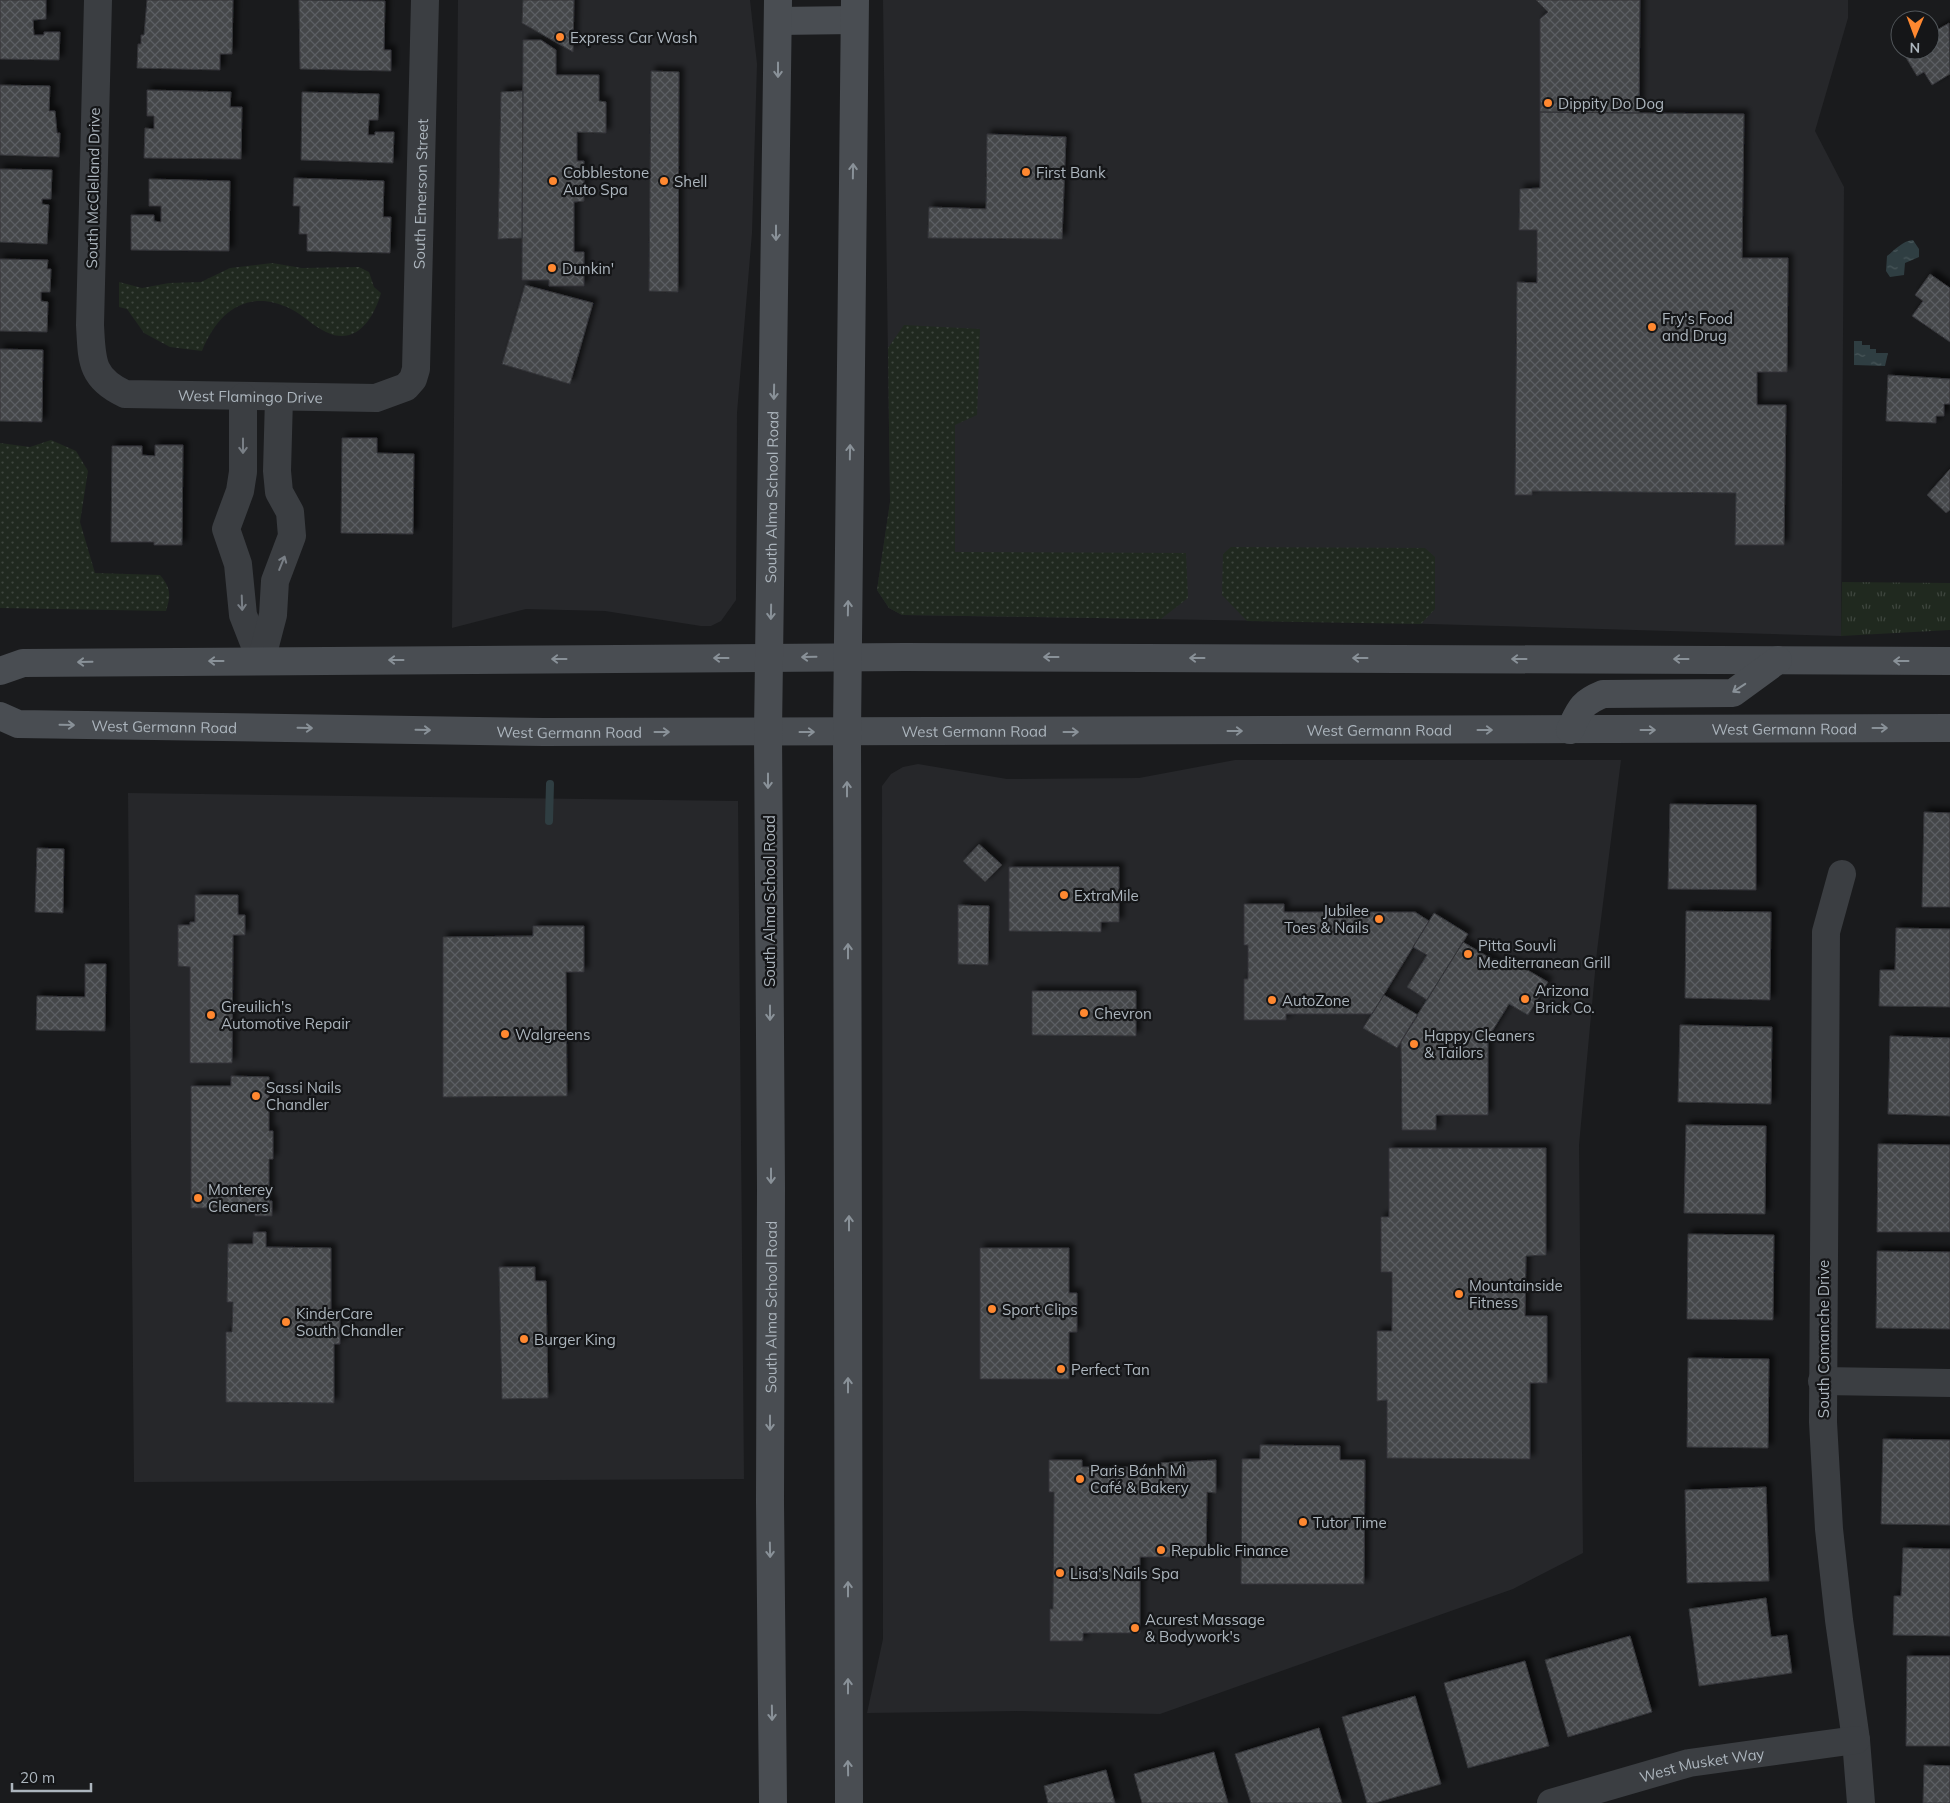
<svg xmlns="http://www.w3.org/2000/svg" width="1950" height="1803" viewBox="0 0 1950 1803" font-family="Mulish,sans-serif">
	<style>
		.built { fill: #26272a }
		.grass { fill: url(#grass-tufts) }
		.park { fill: url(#park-dots) }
		.water { fill: url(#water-ripples) }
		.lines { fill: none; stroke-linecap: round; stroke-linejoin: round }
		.stream { stroke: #2f3e42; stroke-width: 8 }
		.building { fill: url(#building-cross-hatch); stroke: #343539; filter: url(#shadow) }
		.street { stroke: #3b3e42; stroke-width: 28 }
		.secondary { stroke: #494d52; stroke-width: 28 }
		.oneway { stroke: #899198 }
		.oneway2 { stroke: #797f86 }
		.poi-dot { fill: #ff8830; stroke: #151618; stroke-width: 2 }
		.labels { text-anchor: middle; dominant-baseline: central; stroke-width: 4.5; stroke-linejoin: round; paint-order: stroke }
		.poi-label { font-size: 15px; fill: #acb5bd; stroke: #151618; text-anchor: start }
		.street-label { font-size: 15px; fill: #acb5bd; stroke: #151618 }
	</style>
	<defs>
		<pattern id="grass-tufts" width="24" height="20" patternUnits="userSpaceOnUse" patternTransform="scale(1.25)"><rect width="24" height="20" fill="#20291f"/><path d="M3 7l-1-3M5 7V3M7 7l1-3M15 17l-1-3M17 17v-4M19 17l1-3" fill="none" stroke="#3e463e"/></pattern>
		<pattern id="park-dots" width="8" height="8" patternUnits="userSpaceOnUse" patternTransform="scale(1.25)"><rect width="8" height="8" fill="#20291f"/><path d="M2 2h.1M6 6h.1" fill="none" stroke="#3e463e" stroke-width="1.8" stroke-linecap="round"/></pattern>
		<pattern id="water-ripples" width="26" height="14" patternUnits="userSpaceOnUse" patternTransform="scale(1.25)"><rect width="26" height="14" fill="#2f3e42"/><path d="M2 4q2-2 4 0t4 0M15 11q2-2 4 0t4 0" fill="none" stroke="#4a585b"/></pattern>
		<pattern id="building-cross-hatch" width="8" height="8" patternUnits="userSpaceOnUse" patternTransform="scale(1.25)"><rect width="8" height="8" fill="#44464a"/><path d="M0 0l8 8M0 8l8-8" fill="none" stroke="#5c5e62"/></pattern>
		<filter id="shadow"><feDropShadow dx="4.5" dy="-4.5" stdDeviation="2.5" flood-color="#0009"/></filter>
	</defs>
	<rect width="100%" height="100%" fill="#1a1b1d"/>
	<path class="built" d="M 458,0 L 750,0 L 757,64 L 752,233 L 737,413 L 736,600 L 721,621 L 711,626 L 701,626 L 605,611 L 526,609 L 452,628 Z
		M 883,0 L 1848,0 L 1848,18 L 1815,131 L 1844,187 L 1841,636 L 1394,623 L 902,615 L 889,608 L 877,590 L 890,502 Z
		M 1235,760 L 1621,760 L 1597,951 L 1579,1145 L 1583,1553 L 1513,1589 L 1160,1714 L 1020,1711 L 867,1713 L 883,1639 L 882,786 L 891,774 L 903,767 L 918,764 L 1007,779 L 1139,778 Z
		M 128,793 L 738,801 L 744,1479 L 134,1482 Z"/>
	<path class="grass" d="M 1842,582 L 1950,583 L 1950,630 L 1841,636 Z"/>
	<path class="park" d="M 272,263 L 302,268 L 359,267 L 369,272 L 374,287 L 381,293 C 374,318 356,347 326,332 C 313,326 303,315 291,309 C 248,288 218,311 202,351 L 170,347 L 144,333 L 127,309 L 119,307 L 119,282 L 142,288 L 169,283 L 201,282 L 230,268 Z
		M 904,325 L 980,329 L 977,415 L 955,425 L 955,552 L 1186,553 L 1188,598 L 1161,619 L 902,615 L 889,608 L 877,590 L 890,502 L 888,348 Z
		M 51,440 L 76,451 L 88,471 L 80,522 L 95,573 L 160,575 C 171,588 171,595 166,611 L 0,608 L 0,443 L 30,447 Z
		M 1231,547 L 1425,548 L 1435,557 L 1435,609 L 1421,624 L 1247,621 L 1222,595 L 1223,554 Z"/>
	<path class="water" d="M 1913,240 L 1919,249 L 1919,257 L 1905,263 L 1904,275 L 1890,277 L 1886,271 L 1887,256 C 1895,250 1902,241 1913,240 Z
		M 1854,341 L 1862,341 L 1862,345 L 1870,345 L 1870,349 L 1876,349 L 1876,353 L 1888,353 L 1885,366 L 1854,365 Z"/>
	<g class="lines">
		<path class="stream" d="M 549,821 L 550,784"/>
	</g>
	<path class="building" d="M 0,0 L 46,0 L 46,19 L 33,20 L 34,35 L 44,35 L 44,32 L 60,32 L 59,60 L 0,59 Z
		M 147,0 L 233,0 L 232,54 L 220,54 L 220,70 L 137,68 L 138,44 L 141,44 L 141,35 L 144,35 Z
		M 299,0 L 385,1 L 384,50 L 391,50 L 391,71 L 300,69 Z
		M 523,0 L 574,0 L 573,52 L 522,23 Z
		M 1536,0 L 1640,0 L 1639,113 L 1540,112 L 1540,19 L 1548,12 Z
		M 1949,23 L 1950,74 L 1932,85 L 1924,72 L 1917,76 L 1902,51 L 1930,50 L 1930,34 Z
		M 523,40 L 541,40 L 556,50 L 556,75 L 599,75 L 599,101 L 606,102 L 606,133 L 577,132 L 577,161 L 584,161 L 584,201 L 574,202 L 574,252 L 584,252 L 584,286 L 549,286 L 549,280 L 522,280 Z
		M 651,71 L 679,72 L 678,292 L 649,291 Z
		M 0,85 L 50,86 L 49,111 L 55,111 L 57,133 L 60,133 L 59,157 L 0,155 Z
		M 147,90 L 231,92 L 230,107 L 242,107 L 241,159 L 144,158 L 145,128 L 154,129 L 154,116 L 147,116 Z
		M 523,91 L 522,238 L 498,239 L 501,92 Z
		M 302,92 L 379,94 L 378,120 L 369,120 L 368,135 L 375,135 L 375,132 L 394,132 L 393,163 L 301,160 Z
		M 1540,112 L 1744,114 L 1742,258 L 1788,258 L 1787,372 L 1757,372 L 1757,405 L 1786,405 L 1784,545 L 1735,545 L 1736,493 L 1532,491 L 1532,495 L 1515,495 L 1517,282 L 1537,283 L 1537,230 L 1519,230 L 1520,189 L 1540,188 Z
		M 987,134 L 1066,137 L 1062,239 L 928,238 L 929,207 L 986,209 Z
		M 0,169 L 52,170 L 51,199 L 42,199 L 42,204 L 49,205 L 47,244 L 0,242 Z
		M 294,178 L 384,181 L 383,217 L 391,217 L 390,253 L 307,251 L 307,234 L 299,234 L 300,206 L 293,206 Z
		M 149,179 L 230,181 L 229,251 L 131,250 L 131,215 L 154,215 L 154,221 L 161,222 L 161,206 L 149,206 Z
		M 0,259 L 48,260 L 47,269 L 51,269 L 50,292 L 41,292 L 41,301 L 48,302 L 47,332 L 0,331 Z
		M 1930,274 L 1950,288 L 1950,342 L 1912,316 L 1923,301 L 1915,295 Z
		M 525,285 L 593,303 L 570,384 L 502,364 Z
		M 0,349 L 43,350 L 42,422 L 0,421 Z
		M 1888,375 L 1950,379 L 1950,404 L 1944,404 L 1944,416 L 1936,416 L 1936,423 L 1886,421 Z
		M 342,438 L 377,438 L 377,453 L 414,454 L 413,534 L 341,533 Z
		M 155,445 L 183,445 L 182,545 L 154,545 L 154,542 L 111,542 L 112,446 L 142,446 L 142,455 L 155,456 Z
		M 1950,469 L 1950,510 L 1946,513 L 1927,495 Z
		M 1670,804 L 1756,805 L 1756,890 L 1668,889 Z
		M 1924,812 L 1950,813 L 1950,907 L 1922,907 Z
		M 979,844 L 1002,865 L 985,882 L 963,861 Z
		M 37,848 L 64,849 L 63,913 L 35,912 Z
		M 1009,867 L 1119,867 L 1119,922 L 1101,922 L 1101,932 L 1009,931 Z
		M 195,895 L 238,895 L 238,915 L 245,915 L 245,935 L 233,935 L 232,1063 L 190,1063 L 190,967 L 178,966 L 178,925 L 190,925 L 190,922 L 195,922 Z
		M 1244,904 L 1284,904 L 1284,912 L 1415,912 L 1429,921 L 1372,1014 L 1286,1014 L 1286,1020 L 1244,1020 L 1244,979 L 1248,979 L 1248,945 L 1244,945 Z
		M 958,905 L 989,906 L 988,965 L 958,964 Z
		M 1686,911 L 1771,912 L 1770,1000 L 1685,998 Z
		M 1434,913 L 1468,934 L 1427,1000 L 1407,987 L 1427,955 L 1413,947 Z
		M 533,926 L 584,926 L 584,972 L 566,972 L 567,1096 L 443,1097 L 443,937 L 533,936 Z
		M 1896,928 L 1950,929 L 1950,1007 L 1879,1006 L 1880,970 L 1895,970 Z
		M 1463,942 L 1507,968 L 1512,961 L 1548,982 L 1528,1015 L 1509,1004 L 1488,1038 L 1488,1115 L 1436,1115 L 1436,1130 L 1402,1130 L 1401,1041 Z
		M 85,964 L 106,964 L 105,1031 L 36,1030 L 37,996 L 85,997 Z
		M 1032,991 L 1136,991 L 1136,1036 L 1032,1035 Z
		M 1384,995 L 1418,1015 L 1397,1048 L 1363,1028 Z
		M 1680,1025 L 1772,1027 L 1771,1104 L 1678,1102 Z
		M 1890,1036 L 1950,1038 L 1950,1116 L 1888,1114 Z
		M 231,1076 L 269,1077 L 269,1131 L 273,1131 L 273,1159 L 269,1159 L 269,1201 L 272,1201 L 272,1216 L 255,1216 L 255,1208 L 191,1208 L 191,1086 L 231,1086 Z
		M 1686,1125 L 1766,1126 L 1765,1214 L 1684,1213 Z
		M 1878,1144 L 1950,1145 L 1950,1232 L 1877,1232 Z
		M 1389,1148 L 1546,1148 L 1546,1255 L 1526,1256 L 1525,1316 L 1547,1316 L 1547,1383 L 1530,1383 L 1530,1459 L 1387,1458 L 1387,1400 L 1377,1401 L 1377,1331 L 1392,1331 L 1392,1272 L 1381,1272 L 1381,1217 L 1389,1217 Z
		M 253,1232 L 266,1232 L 266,1247 L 331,1248 L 331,1312 L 340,1312 L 340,1344 L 334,1344 L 334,1403 L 226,1402 L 226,1332 L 232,1332 L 233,1302 L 227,1302 L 228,1244 L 253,1244 Z
		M 1688,1234 L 1774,1235 L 1773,1320 L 1687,1319 Z
		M 980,1248 L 1069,1248 L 1069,1293 L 1077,1293 L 1077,1332 L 1069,1332 L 1069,1379 L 980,1379 Z
		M 1877,1251 L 1950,1252 L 1950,1329 L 1876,1328 Z
		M 499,1267 L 535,1267 L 535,1281 L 546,1281 L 548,1398 L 502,1399 Z
		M 1688,1358 L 1769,1359 L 1768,1448 L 1687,1447 Z
		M 1883,1439 L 1950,1440 L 1950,1525 L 1881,1524 Z
		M 1260,1445 L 1340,1446 L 1340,1460 L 1365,1460 L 1364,1584 L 1241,1584 L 1242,1459 L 1260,1459 Z
		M 1049,1460 L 1082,1460 L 1082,1467 L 1158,1467 L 1158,1463 L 1216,1460 L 1216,1493 L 1207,1492 L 1206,1557 L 1140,1557 L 1140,1633 L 1083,1633 L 1083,1641 L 1050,1641 L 1050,1609 L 1053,1609 L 1054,1492 L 1049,1492 Z
		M 1766,1487 L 1769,1581 L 1687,1583 L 1685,1490 Z
		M 1903,1548 L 1950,1549 L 1950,1636 L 1893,1635 L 1894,1596 L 1901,1596 Z
		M 1766,1598 L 1771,1637 L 1787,1635 L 1792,1673 L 1699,1686 L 1689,1609 Z
		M 1630,1636 L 1652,1712 L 1568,1737 L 1545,1660 Z
		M 1907,1656 L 1950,1656 L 1950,1746 L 1906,1746 Z
		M 1525,1661 L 1549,1746 L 1468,1768 L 1444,1683 Z
		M 1415,1696 L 1441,1784 L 1375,1803 L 1367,1803 L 1342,1717 Z
		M 1319,1728 L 1342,1803 L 1251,1803 L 1235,1754 Z
		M 1214,1752 L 1228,1803 L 1142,1803 L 1134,1774 Z
		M 1924,1765 L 1950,1766 L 1950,1803 L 1923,1803 Z
		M 1106,1770 L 1115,1803 L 1048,1803 L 1044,1786 Z"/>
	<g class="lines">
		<g class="street">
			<path id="s1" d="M 98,0 L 90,325 C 92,359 90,378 125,394 L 376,398 L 406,387 L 413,379 L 416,369 L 425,0"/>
			<path d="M 243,397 L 243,472 L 240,491 L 226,529 L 238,564 L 243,615 L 261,661"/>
			<path d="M 261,661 L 273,615 L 275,581 L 292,536 L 290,512 L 279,492 L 277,471 L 279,398"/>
			<path d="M 1842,874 L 1826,932 L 1823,1422 L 1829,1529 L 1839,1620 L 1856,1740 L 1861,1803"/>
			<path d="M 1822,1381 L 1950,1383"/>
			<path id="s2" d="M 1551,1803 L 1689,1763 L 1856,1740"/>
		</g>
		<g class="secondary">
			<path d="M 778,21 L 854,20"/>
			<path d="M 0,671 L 23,663 L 905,657 L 1950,661"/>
			<path id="s3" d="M 0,716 L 18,724 L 544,732 L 1950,728"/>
			<path d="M 1570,730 C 1580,709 1581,703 1603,694 L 1733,693 L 1778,660"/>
			<path id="s4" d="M 773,1803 L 770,1502 L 771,1188 L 768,732 L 778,0"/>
			<path d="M 849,1803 L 847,732 L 855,0"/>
		</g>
	</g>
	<defs><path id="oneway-shaft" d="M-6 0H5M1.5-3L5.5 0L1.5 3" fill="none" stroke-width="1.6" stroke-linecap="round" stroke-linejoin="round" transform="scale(1.25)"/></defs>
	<g class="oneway">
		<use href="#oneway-shaft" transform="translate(778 70) rotate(90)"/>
		<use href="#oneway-shaft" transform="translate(853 171) rotate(-89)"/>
		<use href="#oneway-shaft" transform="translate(776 233) rotate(90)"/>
		<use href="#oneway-shaft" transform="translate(774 392) rotate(91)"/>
		<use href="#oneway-shaft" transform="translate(850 452) rotate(-89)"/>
		<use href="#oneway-shaft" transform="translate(848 608) rotate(-89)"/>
		<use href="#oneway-shaft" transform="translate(771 612) rotate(91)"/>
		<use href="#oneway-shaft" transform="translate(809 657) rotate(179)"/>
		<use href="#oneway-shaft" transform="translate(1051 657) rotate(-180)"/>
		<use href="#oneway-shaft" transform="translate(721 658) rotate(180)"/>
		<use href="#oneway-shaft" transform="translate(1197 658) rotate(-180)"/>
		<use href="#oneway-shaft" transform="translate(1360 658) rotate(-180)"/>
		<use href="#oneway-shaft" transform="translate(559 659) rotate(180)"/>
		<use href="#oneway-shaft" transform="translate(1519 659) rotate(-180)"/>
		<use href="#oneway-shaft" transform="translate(1681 659) rotate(-180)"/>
		<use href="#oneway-shaft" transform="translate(396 660) rotate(180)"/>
		<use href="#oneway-shaft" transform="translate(216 661) rotate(180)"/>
		<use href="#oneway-shaft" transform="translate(1901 661) rotate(-180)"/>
		<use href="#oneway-shaft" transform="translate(85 662) rotate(179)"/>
		<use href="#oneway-shaft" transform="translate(1739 688) rotate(147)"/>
		<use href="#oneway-shaft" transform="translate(67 725) rotate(1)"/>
		<use href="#oneway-shaft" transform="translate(305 728) rotate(1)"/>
		<use href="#oneway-shaft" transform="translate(1880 728)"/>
		<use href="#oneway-shaft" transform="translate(423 730) rotate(1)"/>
		<use href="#oneway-shaft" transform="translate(1485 730)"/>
		<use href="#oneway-shaft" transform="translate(1648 730)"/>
		<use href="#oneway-shaft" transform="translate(1235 731)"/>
		<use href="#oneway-shaft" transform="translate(662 732)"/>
		<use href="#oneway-shaft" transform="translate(807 732)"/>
		<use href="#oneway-shaft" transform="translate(1071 732)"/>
		<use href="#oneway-shaft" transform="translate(768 781) rotate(90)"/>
		<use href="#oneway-shaft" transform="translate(847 789) rotate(-90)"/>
		<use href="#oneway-shaft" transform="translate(848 951) rotate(-90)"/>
		<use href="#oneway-shaft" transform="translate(770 1013) rotate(90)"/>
		<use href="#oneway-shaft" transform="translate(771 1176) rotate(90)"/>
		<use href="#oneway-shaft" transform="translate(849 1223) rotate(-90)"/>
		<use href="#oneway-shaft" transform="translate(848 1385) rotate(-90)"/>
		<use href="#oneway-shaft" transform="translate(770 1423) rotate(90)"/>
		<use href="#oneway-shaft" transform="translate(770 1550) rotate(89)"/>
		<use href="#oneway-shaft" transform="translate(848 1589) rotate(-90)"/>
		<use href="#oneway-shaft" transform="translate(848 1686) rotate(-90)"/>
		<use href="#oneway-shaft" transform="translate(772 1713) rotate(89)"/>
		<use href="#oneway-shaft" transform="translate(848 1768) rotate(-91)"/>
	</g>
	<g class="oneway2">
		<use href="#oneway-shaft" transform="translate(243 446) rotate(90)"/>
		<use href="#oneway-shaft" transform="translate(282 563) rotate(-68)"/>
		<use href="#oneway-shaft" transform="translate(242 603) rotate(88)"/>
	</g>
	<g class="poi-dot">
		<circle cx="560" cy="37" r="5"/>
		<circle cx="1548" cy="103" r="5"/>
		<circle cx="1026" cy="172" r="5"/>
		<circle cx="553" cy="181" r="5"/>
		<circle cx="664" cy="181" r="5"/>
		<circle cx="552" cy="268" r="5"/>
		<circle cx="1652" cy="327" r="5"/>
		<circle cx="1064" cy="895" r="5"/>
		<circle cx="1379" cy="919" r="5"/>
		<circle cx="1468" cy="954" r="5"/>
		<circle cx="1525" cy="999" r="5"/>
		<circle cx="1272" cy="1000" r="5"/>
		<circle cx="1084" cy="1013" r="5"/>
		<circle cx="211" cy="1015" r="5"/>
		<circle cx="505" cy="1034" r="5"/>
		<circle cx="1414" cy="1044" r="5"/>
		<circle cx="256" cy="1096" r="5"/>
		<circle cx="198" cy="1198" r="5"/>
		<circle cx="1459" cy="1294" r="5"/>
		<circle cx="992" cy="1309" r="5"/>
		<circle cx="286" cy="1322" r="5"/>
		<circle cx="524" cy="1339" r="5"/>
		<circle cx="1061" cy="1369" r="5"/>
		<circle cx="1080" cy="1479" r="5"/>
		<circle cx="1303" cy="1522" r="5"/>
		<circle cx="1161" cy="1550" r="5"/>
		<circle cx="1060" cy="1573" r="5"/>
		<circle cx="1135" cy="1628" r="5"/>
	</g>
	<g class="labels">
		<g class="poi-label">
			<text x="570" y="37">Express Car Wash</text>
			<text x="1558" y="103">Dippity Do Dog</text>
			<text x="563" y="172">Cobblestone<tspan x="563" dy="17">Auto Spa</tspan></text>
			<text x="1036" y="172">First Bank</text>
			<text x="674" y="181">Shell</text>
			<text x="562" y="268">Dunkin'</text>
			<text x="1662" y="318">Fry's Food<tspan x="1662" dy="17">and Drug</tspan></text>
			<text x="1074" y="895">ExtraMile</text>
			<text x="1369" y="910" text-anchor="end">Jubilee<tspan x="1369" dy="17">Toes &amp; Nails</tspan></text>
			<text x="1478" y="945">Pitta Souvli<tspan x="1478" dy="17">Mediterranean Grill</tspan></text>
			<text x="1535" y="990">Arizona<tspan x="1535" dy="17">Brick Co.</tspan></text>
			<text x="1282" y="1000">AutoZone</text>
			<text x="221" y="1006">Greuilich's<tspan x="221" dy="17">Automotive Repair</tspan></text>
			<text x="1094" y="1013">Chevron</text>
			<text x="515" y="1034">Walgreens</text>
			<text x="1424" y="1035">Happy Cleaners<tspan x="1424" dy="17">&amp; Tailors</tspan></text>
			<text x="266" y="1087">Sassi Nails<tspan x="266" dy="17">Chandler</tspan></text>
			<text x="208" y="1189">Monterey<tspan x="208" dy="17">Cleaners</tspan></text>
			<text x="1469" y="1285">Mountainside<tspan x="1469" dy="17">Fitness</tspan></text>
			<text x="1002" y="1309">Sport Clips</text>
			<text x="296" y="1313">KinderCare<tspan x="296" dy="17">South Chandler</tspan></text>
			<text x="534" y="1339">Burger King</text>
			<text x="1071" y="1369">Perfect Tan</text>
			<text x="1090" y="1470">Paris Bánh Mì<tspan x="1090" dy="17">Café &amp; Bakery</tspan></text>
			<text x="1313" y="1522">Tutor Time</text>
			<text x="1171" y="1550">Republic Finance</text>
			<text x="1070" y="1573">Lisa's Nails Spa</text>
			<text x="1145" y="1619">Acurest Massage<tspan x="1145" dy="17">&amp; Bodywork's</tspan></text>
		</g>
		<g class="street-label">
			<text transform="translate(93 188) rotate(-89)">South McClelland Drive</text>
			<text stroke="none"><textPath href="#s1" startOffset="888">South Emerson Street</textPath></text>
			<text stroke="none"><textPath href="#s1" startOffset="534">West Flamingo Drive</textPath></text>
			<text stroke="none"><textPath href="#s4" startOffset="1306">South Alma School Road</textPath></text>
			<text stroke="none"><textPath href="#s3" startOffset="166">West Germann Road</textPath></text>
			<text stroke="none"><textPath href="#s3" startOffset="1786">West Germann Road</textPath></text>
			<text stroke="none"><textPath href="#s3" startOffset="1381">West Germann Road</textPath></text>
			<text stroke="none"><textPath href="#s3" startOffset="571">West Germann Road</textPath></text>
			<text stroke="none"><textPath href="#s3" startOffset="976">West Germann Road</textPath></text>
			<text transform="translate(769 901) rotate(-90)">South Alma School Road</text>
			<text stroke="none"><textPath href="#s4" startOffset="496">South Alma School Road</textPath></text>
			<text transform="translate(1823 1339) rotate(-90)">South Comanche Drive</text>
			<text stroke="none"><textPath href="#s2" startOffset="156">West Musket Way</textPath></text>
		</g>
	</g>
	<g transform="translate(1915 35) rotate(181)"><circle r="24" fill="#151618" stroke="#51565a"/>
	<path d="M0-4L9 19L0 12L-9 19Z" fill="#ff8830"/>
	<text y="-8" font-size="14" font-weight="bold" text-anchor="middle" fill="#acb5bd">N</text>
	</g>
	<path d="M12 1783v8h79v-8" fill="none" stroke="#acb5bd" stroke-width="2.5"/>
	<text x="20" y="1783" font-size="15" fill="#acb5bd" stroke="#151618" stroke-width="4" paint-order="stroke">20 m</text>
</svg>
